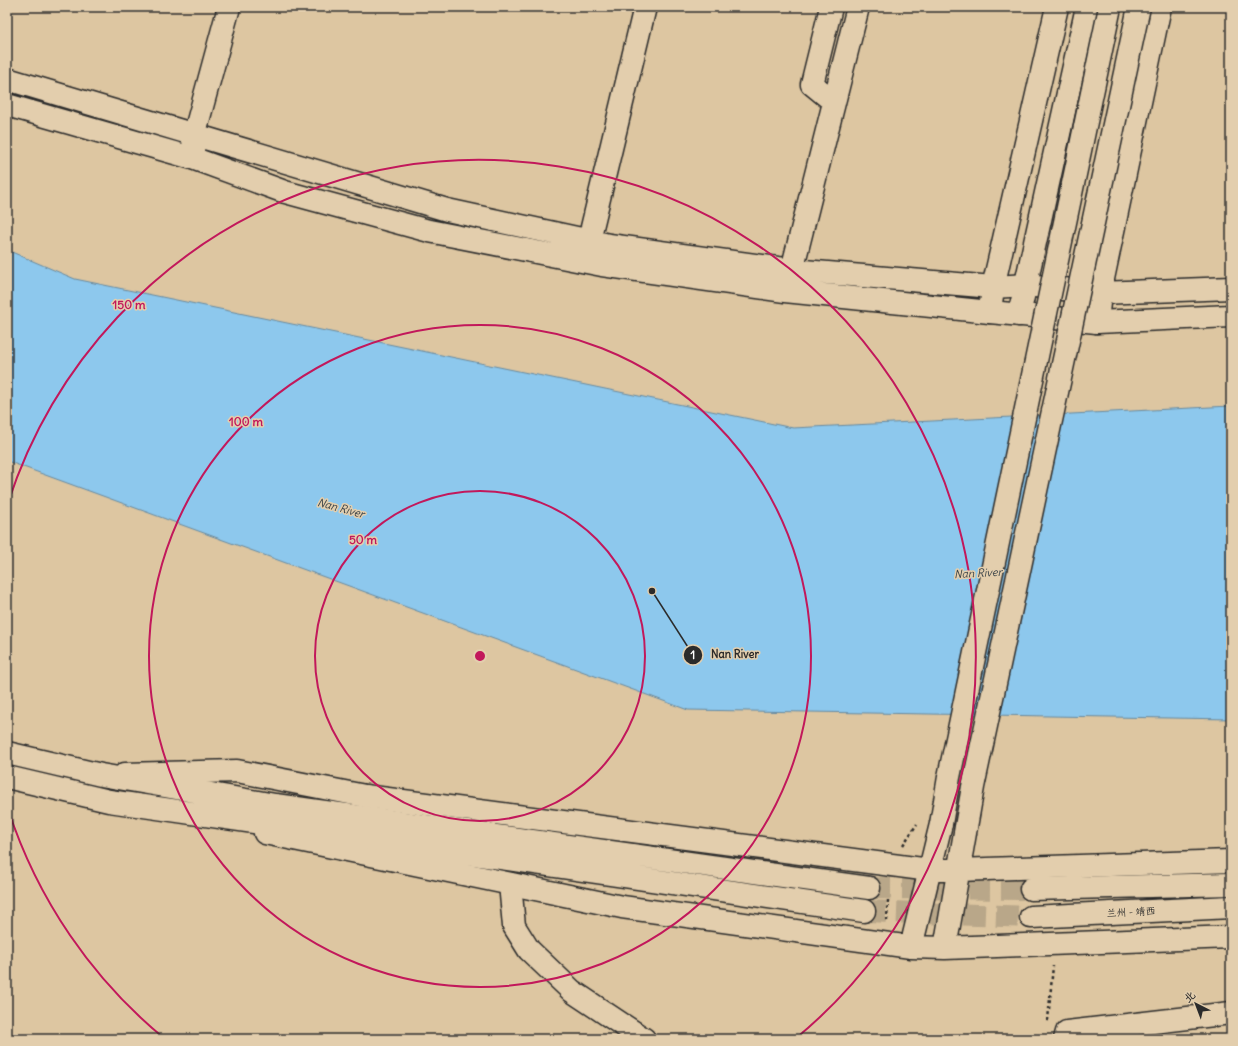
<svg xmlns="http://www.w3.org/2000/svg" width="1238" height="1046" viewBox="0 0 1238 1046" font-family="Delius,'LXGW WenKai TC',sans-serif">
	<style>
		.water { fill: #8dc8ed; stroke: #66899f }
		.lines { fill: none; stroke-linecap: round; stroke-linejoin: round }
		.highway-tunnel { stroke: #b9a789; stroke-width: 22; stroke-dasharray: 22 11; stroke-linecap: butt }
		.minor-casing { stroke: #2b2b2b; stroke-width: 25 }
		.major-casing { stroke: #2b2b2b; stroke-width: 25 }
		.highway-casing { stroke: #2b2b2b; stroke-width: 25 }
		.path { stroke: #2b2b2b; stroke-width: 2.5; stroke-dasharray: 3 3; stroke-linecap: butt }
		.minor { stroke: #e3cead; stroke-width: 22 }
		.major { stroke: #e3cead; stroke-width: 22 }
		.highway { stroke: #e3cead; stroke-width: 22 }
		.major-bridge-casing { stroke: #2b2b2b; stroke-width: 25; stroke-linecap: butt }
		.major-bridge { stroke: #e3cead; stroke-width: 22 }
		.ring { fill: none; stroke: #c2185b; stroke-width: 2 }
		.labels { text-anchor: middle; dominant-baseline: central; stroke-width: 3; stroke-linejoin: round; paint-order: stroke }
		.street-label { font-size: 10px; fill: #2b2b2b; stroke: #e3cead }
		.water-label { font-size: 11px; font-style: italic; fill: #3a4348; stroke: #e3cead }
		.centre { fill: #c2185b; stroke: #e3cead; stroke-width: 2 }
		.ring-label { font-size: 12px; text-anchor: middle; font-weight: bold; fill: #c2185b; stroke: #e3cead; stroke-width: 3; stroke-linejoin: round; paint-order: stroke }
		.leader { fill: none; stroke: #2b2b2b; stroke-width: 1.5 }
		.callout-dot { fill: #2b2b2b; stroke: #e3cead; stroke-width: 1.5 }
		.mark-label { font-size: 12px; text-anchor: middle; font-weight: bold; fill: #fff }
		.callout-label { font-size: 11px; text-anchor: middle; font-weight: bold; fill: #2b2b2b; stroke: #e3cead; stroke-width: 3; stroke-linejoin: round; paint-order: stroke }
	</style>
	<rect width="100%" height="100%" fill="#ddc6a1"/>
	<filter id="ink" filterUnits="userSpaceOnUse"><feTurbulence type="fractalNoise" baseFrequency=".025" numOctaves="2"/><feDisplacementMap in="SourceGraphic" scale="8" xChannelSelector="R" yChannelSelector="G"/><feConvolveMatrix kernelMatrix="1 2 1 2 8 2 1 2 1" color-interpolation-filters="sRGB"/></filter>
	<g filter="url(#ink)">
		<path class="water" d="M 7,250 L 75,279 L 793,428 L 1231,406 L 1231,719 L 688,710 L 7,461 Z"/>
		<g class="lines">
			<path class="highway-tunnel" d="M 869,888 L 1031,889
				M 864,911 L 1031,917"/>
			<defs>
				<path id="minor" d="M 831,7 L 812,84 L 834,102
					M 7,79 L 447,210 L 609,245 L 792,270 L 993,287 L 1026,285 L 1100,293 L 1231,288
					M 7,105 L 192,158 L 285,192 L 429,231 L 602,265 L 785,291 L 990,312 L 1097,322 L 1231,316
					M 193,151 L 194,136 L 229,7
					M 589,240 L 645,7
					M 792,270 L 858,7
					M 510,884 L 514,926 L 529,950 L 572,991 L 644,1039
					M 1065,1039 L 1067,1032 L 1231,1013"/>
				<path id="major" d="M 990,312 L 993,287 L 1057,7
					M 1019,315 L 1087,7
					M 1097,322 L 1100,293 L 1160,7
					M 125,774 L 237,771 L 365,796 L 930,870 L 958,870 L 1231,861
					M 265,833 L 622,907 L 911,947 L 945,948 L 1231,937
					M 911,947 L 941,824
					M 945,948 L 966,827"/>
				<path id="highway" d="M 7,753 L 101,775 L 275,805 L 869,888
					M 7,777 L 109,801 L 864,911
					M 1031,889 L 1231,884
					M 1031,917 L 1231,907"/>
			</defs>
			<use href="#minor" class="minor-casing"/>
			<use href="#major" class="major-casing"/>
			<use href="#highway" class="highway-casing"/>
			<path class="path" d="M 903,845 L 917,824
				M 887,921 L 888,900
				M 1049,1020 L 1048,1020 L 1053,966"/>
			<use href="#minor" class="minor"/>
			<use href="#major" class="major"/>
			<use href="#highway" class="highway"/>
			<defs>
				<path id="major-bridge" d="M 941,824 L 949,777 L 1110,7
					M 966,827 L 973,787 L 1139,7"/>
			</defs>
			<use href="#major-bridge" class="major-bridge-casing"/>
			<use href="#major-bridge" class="major-bridge"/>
		</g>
	</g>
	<g class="ring">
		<circle cx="480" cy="656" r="165"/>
		<circle cx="480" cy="656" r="331"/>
		<path d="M165 1039A496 496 0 0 1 8 809M8 503A496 496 0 1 1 795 1039"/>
	</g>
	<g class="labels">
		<g class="street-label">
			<text transform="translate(1131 912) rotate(-3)">兰州 - 靖西</text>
		</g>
		<g class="water-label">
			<text transform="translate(341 508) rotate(15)">Nan River</text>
			<text transform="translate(978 573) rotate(-3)">Nan River</text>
		</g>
	</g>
	<circle cx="480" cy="656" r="6" class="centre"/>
	<g class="ring-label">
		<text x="129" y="309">150 m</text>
		<text x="246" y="426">100 m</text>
		<text x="363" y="544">50 m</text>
	</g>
	<path class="leader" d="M652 591L693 655"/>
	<g class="callout-dot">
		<circle cx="652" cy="591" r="4"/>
		<circle cx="693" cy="655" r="10"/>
	</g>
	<g class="mark-label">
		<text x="693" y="659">1</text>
	</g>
	<g class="callout-label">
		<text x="735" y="658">Nan River</text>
	</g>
	<rect width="1238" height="1046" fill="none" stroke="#e3cead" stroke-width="24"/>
	<rect x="12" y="12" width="1214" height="1022" fill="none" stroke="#2b2b2b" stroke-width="1.5" filter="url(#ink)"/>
	<g transform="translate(1196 1004) rotate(318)" stroke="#e3cead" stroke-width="3" paint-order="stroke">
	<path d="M0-3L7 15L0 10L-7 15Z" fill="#2b2b2b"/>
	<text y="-6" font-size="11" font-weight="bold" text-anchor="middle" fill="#2b2b2b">北</text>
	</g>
</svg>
